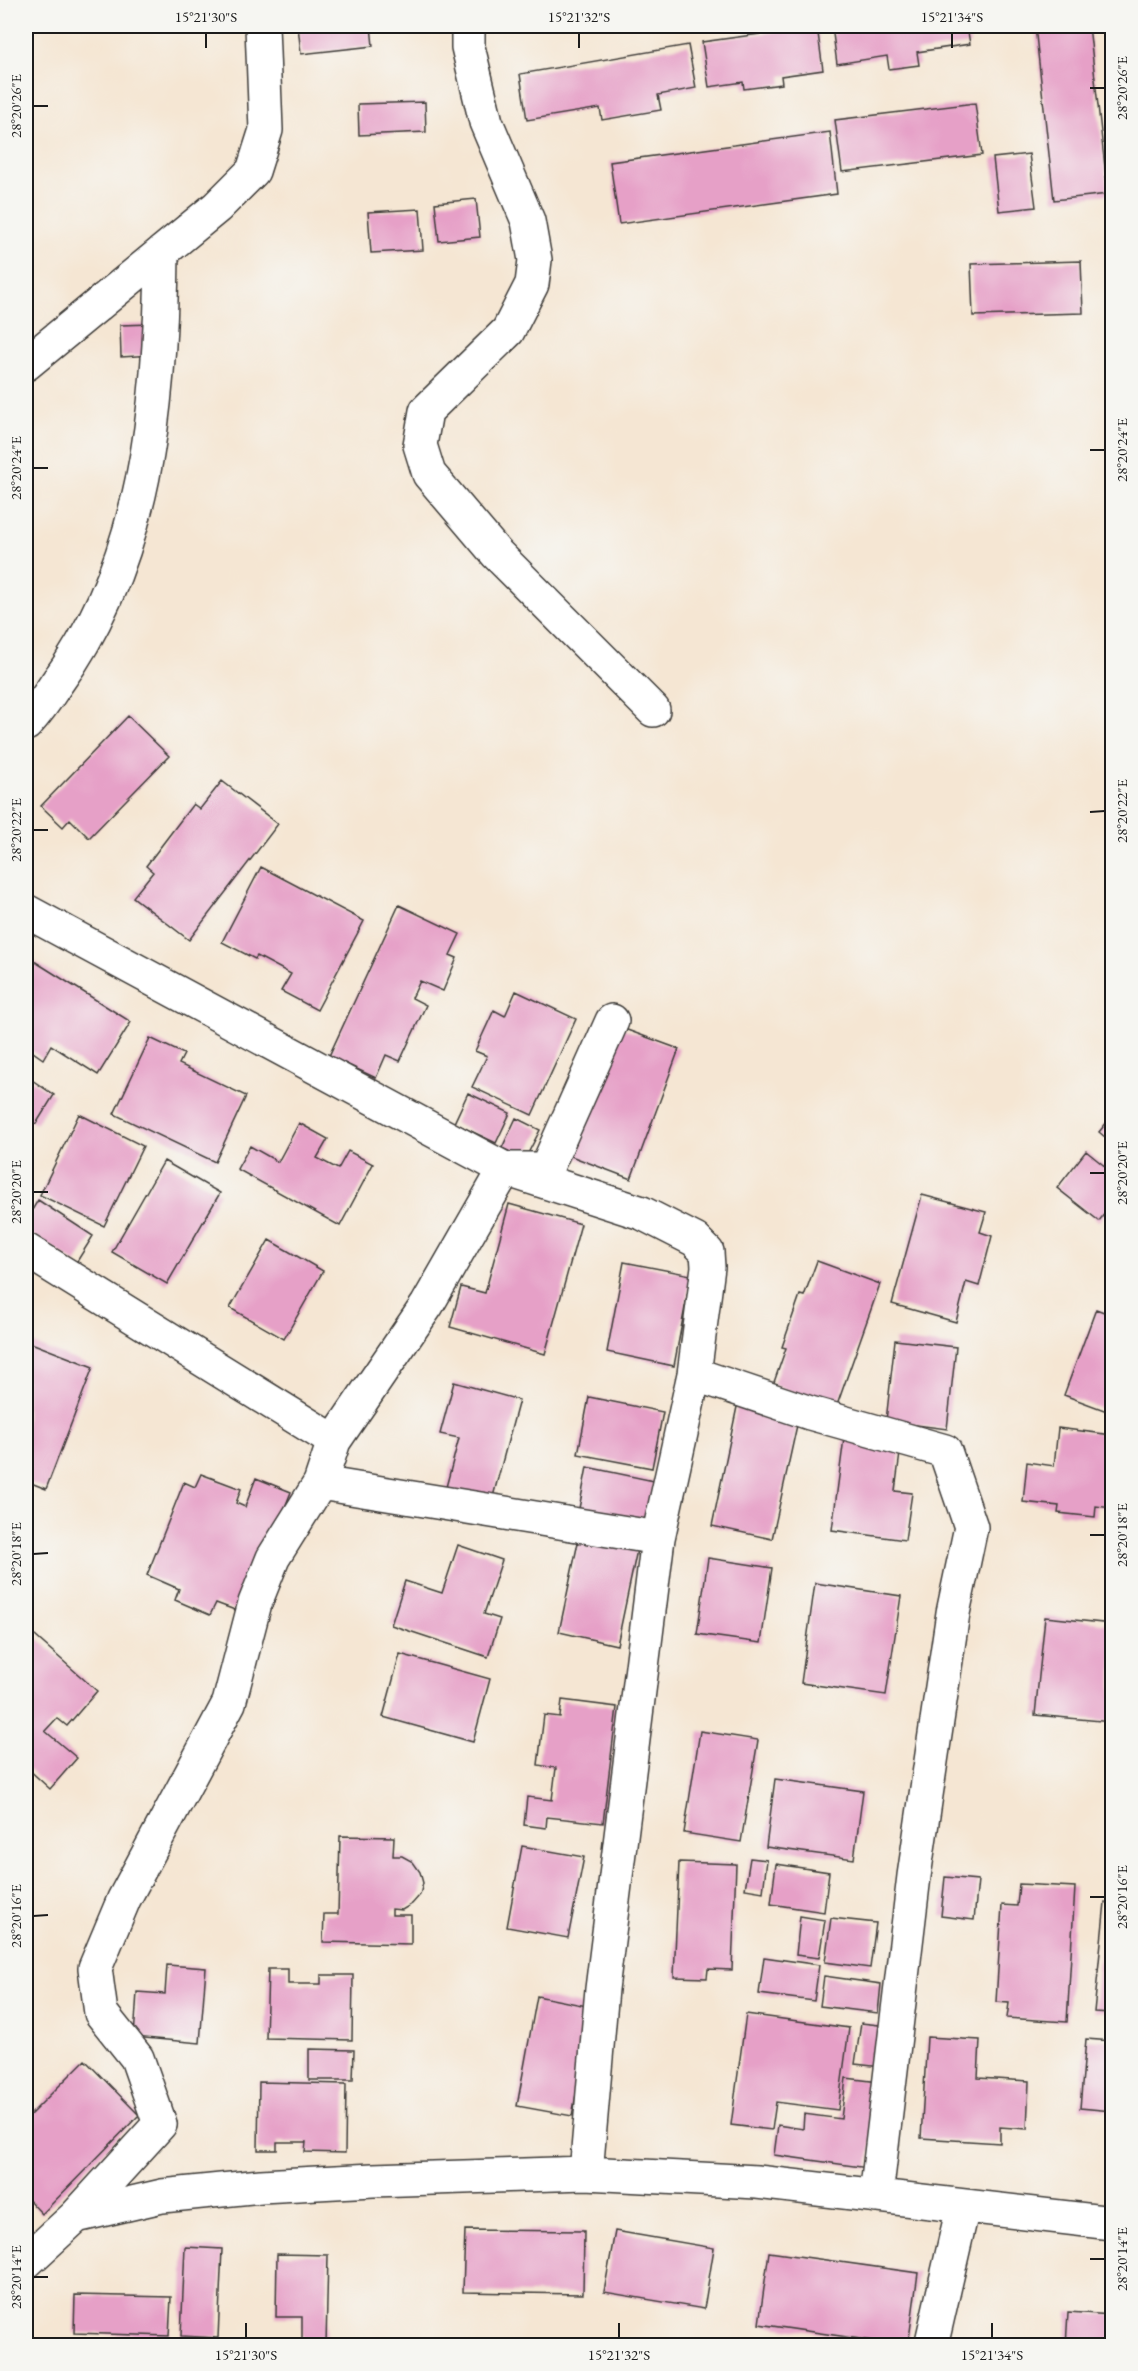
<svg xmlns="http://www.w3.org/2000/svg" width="1138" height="2371" viewBox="0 0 1138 2371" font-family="'EB Garamond',serif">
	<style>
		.building { fill: #e6a0c7 }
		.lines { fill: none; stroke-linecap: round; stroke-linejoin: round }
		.street-casing { stroke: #3d3a37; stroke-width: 36 }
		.street { stroke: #fff; stroke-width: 33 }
		.ticks { fill: none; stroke: #1c1c1c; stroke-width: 2 }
		.neatline { fill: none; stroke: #1c1c1c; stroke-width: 2 }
		.ticks-label { font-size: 15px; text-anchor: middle; fill: #1c1c1c }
	</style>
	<rect width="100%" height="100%" fill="#f6f6f2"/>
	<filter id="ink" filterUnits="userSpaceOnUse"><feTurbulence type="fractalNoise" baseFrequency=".0167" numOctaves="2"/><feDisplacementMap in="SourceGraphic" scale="12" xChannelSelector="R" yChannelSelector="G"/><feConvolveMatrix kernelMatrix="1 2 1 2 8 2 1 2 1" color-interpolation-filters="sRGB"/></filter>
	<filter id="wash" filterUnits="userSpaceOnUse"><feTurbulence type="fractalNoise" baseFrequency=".008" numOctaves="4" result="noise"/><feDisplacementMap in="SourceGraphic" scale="24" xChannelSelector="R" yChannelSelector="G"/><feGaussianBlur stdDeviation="1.35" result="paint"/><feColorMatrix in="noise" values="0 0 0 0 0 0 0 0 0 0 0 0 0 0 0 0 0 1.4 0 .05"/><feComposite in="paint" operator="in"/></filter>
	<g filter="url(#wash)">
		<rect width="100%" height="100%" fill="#f5e6d3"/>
		<g id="blocks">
			<path class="building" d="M 298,26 L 371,26 L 373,46 L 301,54 Z
				M 817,26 L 823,70 L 781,76 L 782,84 L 744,89 L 743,82 L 709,87 L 702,42 Z
				M 832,26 L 967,26 L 970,44 L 917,52 L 919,65 L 889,69 L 887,56 L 837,64 Z
				M 1035,26 L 1089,26 L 1108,194 L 1054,200 Z
				M 688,45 L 696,88 L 658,95 L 661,110 L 602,120 L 600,108 L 527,120 L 520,74 Z
				M 425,102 L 426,132 L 359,135 L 358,104 Z
				M 975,103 L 982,155 L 842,172 L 835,120 Z
				M 830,132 L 837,194 L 619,224 L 610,162 Z
				M 1029,154 L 1036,207 L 999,211 L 993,158 Z
				M 476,199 L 480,237 L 439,241 L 435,203 Z
				M 420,209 L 423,250 L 371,253 L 368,212 Z
				M 1081,261 L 1083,313 L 973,316 L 971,264 Z
				M 152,324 L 153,355 L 121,357 L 120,325 Z
				M 128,716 L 169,756 L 89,838 L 70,819 L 63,827 L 41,806 Z
				M 222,781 L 278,824 L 189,940 L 133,897 L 153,872 L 146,866 L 193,804 L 200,809 Z
				M 261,867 L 364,921 L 317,1010 L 281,991 L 291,974 L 257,956 L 255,959 L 222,942 Z
				M 399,905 L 460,934 L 450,955 L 457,958 L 443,991 L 420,981 L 412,998 L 426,1005 L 400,1061 L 386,1055 L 376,1078 L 329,1056 Z
				M 26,956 L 131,1022 L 98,1075 L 51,1045 L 43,1059 L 26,1047 Z
				M 516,991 L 576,1019 L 532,1115 L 472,1087 L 487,1056 L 475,1051 L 494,1010 L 505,1016 Z
				M 619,1027 L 679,1049 L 631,1179 L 571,1156 Z
				M 150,1038 L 184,1054 L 179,1064 L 246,1096 L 215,1162 L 114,1114 Z
				M 26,1076 L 54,1095 L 36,1124 L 29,1120 L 26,1126 Z
				M 468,1093 L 510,1113 L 496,1143 L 454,1123 Z
				M 79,1114 L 143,1146 L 104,1226 L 40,1195 Z
				M 1112,1116 L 1112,1143 L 1099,1132 Z
				M 516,1118 L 540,1130 L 525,1159 L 502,1148 Z
				M 299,1123 L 328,1139 L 317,1158 L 338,1169 L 348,1151 L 373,1164 L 340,1226 L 237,1169 L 250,1146 L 278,1162 Z
				M 1086,1151 L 1112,1172 L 1112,1204 L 1099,1221 L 1057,1188 Z
				M 164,1161 L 220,1193 L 167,1284 L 112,1252 Z
				M 922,1195 L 986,1212 L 980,1232 L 992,1236 L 979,1286 L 966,1282 L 956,1322 L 892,1304 Z
				M 38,1200 L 93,1236 L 76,1263 L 26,1231 L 26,1220 Z
				M 509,1204 L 581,1224 L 545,1354 L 450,1327 L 461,1287 L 485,1293 Z
				M 269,1240 L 323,1271 L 284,1339 L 230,1308 Z
				M 817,1261 L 880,1284 L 836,1408 L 773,1385 L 786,1348 L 782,1347 L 800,1295 L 804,1296 Z
				M 624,1262 L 691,1275 L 674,1366 L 607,1352 Z
				M 1096,1309 L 1112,1315 L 1112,1413 L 1064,1395 Z
				M 895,1340 L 956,1347 L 947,1429 L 886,1421 Z
				M 26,1341 L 93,1367 L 46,1489 L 26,1481 Z
				M 454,1382 L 519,1400 L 491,1504 L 445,1491 L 459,1438 L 440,1434 Z
				M 589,1397 L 663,1412 L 652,1468 L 578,1454 Z
				M 738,1402 L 799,1416 L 772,1539 L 712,1526 Z
				M 1058,1428 L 1112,1435 L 1112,1508 L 1096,1506 L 1095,1517 L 1058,1513 L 1059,1506 L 1023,1502 L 1027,1462 L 1054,1466 Z
				M 844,1438 L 901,1446 L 895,1491 L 912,1493 L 905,1540 L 832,1530 Z
				M 587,1467 L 654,1481 L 645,1532 L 577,1519 Z
				M 201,1474 L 241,1489 L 236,1503 L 245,1507 L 256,1478 L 291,1492 L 243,1613 L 216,1603 L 210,1615 L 175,1600 L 179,1589 L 147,1575 L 184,1482 L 195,1487 Z
				M 580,1533 L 638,1545 L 617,1645 L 559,1632 Z
				M 458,1545 L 502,1560 L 484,1614 L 500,1619 L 488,1657 L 391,1625 L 405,1581 L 442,1593 Z
				M 708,1558 L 772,1568 L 761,1643 L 697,1634 Z
				M 815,1583 L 901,1596 L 886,1695 L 801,1683 Z
				M 1045,1617 L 1112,1624 L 1112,1722 L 1035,1715 Z
				M 26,1628 L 97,1691 L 67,1726 L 57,1718 L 45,1731 L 77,1758 L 50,1789 L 26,1767 Z
				M 400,1654 L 490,1679 L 473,1742 L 383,1717 Z
				M 562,1700 L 617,1707 L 603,1823 L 547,1817 L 546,1828 L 524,1825 L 527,1797 L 552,1800 L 556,1768 L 538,1765 L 544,1715 L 560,1717 Z
				M 700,1731 L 758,1740 L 741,1842 L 684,1833 Z
				M 775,1779 L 863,1791 L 854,1859 L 766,1847 Z
				M 340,1836 L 394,1837 L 393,1856 L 402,1856 L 413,1862 L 420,1872 L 423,1883 L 420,1895 L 412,1904 L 402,1910 L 392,1909 L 392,1915 L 411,1915 L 411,1944 L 323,1942 L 324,1914 L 338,1914 Z
				M 522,1846 L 584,1857 L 568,1938 L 507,1927 Z
				M 750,1858 L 767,1860 L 763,1892 L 745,1889 Z
				M 679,1862 L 736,1864 L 732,1970 L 708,1969 L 707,1978 L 674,1977 Z
				M 776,1864 L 829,1872 L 824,1912 L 771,1904 Z
				M 945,1877 L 978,1880 L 974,1920 L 941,1916 Z
				M 1019,1884 L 1075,1887 L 1067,2022 L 1007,2018 L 1009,2003 L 996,2002 L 1002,1905 L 1017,1906 Z
				M 1105,1902 L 1112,1903 L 1112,2013 L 1094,2012 Z
				M 800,1916 L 825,1920 L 819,1958 L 796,1955 Z
				M 831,1918 L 876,1923 L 870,1968 L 825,1962 Z
				M 764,1957 L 819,1965 L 814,2001 L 759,1994 Z
				M 167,1965 L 206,1968 L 200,2043 L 134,2037 L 137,1992 L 165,1994 Z
				M 268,1969 L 288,1969 L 288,1984 L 321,1984 L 321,1975 L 353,1975 L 352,2040 L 266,2038 Z
				M 824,1976 L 881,1984 L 878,2013 L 820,2006 Z
				M 537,1996 L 592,2007 L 572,2116 L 517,2106 Z
				M 746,2014 L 849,2028 L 838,2110 L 776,2102 L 772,2130 L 731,2125 Z
				M 861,2023 L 888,2026 L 882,2067 L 855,2064 Z
				M 927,2037 L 980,2040 L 978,2078 L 1029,2081 L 1027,2129 L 1000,2127 L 1000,2143 L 921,2138 Z
				M 1086,2039 L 1112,2041 L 1112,2111 L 1080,2108 Z
				M 309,2049 L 354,2050 L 353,2080 L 309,2080 Z
				M 85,2060 L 139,2115 L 42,2214 L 26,2197 L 26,2119 Z
				M 846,2078 L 879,2082 L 868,2168 L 774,2155 L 778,2125 L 803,2129 L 804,2114 L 841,2119 Z
				M 259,2082 L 346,2084 L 345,2153 L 305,2152 L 306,2142 L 277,2142 L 277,2150 L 258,2150 Z
				M 465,2230 L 584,2231 L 583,2294 L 463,2292 Z
				M 615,2231 L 714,2248 L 704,2309 L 604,2292 Z
				M 185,2247 L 222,2249 L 218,2338 L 181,2336 Z
				M 769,2252 L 918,2273 L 908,2346 L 759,2324 Z
				M 277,2254 L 328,2255 L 326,2346 L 302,2346 L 302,2317 L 276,2317 Z
				M 75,2295 L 171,2297 L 169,2336 L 74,2333 Z
				M 1068,2312 L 1112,2315 L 1112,2346 L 1066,2346 Z"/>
		</g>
	</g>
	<g filter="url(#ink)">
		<use href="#blocks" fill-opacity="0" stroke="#3d3a37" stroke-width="1.5"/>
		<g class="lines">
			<defs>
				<path id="street" d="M 468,26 L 468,47 L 486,122 L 528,221 L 535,260 L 532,284 L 508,331 L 426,411 L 420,445 L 429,474 L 497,554 L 653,710
					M 26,364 L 217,207 L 253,171 L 266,130 L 262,26
					M 26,724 C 37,712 47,698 56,684 C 147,560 161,401 162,252
					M 26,911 L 505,1169 L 642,1213 L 695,1240 L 707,1252 L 708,1267 L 694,1374 L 658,1538 L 602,1989 L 586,2173
					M 26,1250 L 334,1441
					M 694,1374 L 810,1413 L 945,1451 L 971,1527 L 953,1613 L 914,1876 L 876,2196
					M 320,1483 L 658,1538
					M 76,2216 L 160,2124 L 137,2058 L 101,2013 L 95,1968 L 124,1899 L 229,1703 L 255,1603 L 273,1558 L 320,1483 L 334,1441 L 427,1305 L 505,1169 L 546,1169 L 612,1021
					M 26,2262 L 76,2216 L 162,2196 L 261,2186 L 373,2180 L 586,2173 L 757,2182 L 1112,2223
					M 931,2346 L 963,2207"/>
			</defs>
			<use href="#street" class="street-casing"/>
			<use href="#street" class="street"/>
		</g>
	</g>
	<path class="ticks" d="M 206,33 L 206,48M 579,33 L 579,48M 952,33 L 952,48M 1090,88 L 1105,88M 33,106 L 48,106M 1090,450 L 1105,450M 33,468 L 48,468M 1090,812 L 1105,811M 33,830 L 48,830M 1090,1173 L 1105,1173M 33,1192 L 48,1192M 1090,1535 L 1105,1535M 33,1554 L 48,1553M 1090,1897 L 1105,1897M 33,1916 L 48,1915M 1090,2259 L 1105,2259M 33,2277 L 48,2277M 246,2323 L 246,2338M 619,2323 L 619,2338M 992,2323 L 992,2338"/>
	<rect width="1138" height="2371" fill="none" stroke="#f6f6f2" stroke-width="66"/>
	<rect x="33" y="33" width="1072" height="2305" class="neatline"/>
	<g class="ticks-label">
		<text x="206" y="22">15°21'30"S</text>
		<text x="579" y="22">15°21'32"S</text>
		<text x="952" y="22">15°21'34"S</text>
		<text transform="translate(1122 88) rotate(-90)" y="5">28°20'26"E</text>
		<text transform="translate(16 106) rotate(-90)" y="5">28°20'26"E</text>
		<text transform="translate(1122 450) rotate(-90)" y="5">28°20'24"E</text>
		<text transform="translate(16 468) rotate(-90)" y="5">28°20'24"E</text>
		<text transform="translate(1122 811) rotate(-90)" y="5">28°20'22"E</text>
		<text transform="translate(16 830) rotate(-90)" y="5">28°20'22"E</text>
		<text transform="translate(1122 1173) rotate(-90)" y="5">28°20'20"E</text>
		<text transform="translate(16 1192) rotate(-90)" y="5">28°20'20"E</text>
		<text transform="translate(1122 1535) rotate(-90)" y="5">28°20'18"E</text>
		<text transform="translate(16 1554) rotate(-90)" y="5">28°20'18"E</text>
		<text transform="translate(1122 1897) rotate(-90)" y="5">28°20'16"E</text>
		<text transform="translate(16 1916) rotate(-90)" y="5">28°20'16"E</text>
		<text transform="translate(1122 2259) rotate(-90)" y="5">28°20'14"E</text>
		<text transform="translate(16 2277) rotate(-90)" y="5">28°20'14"E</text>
		<text x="246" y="2360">15°21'30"S</text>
		<text x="619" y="2360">15°21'32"S</text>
		<text x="992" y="2360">15°21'34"S</text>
	</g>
</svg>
